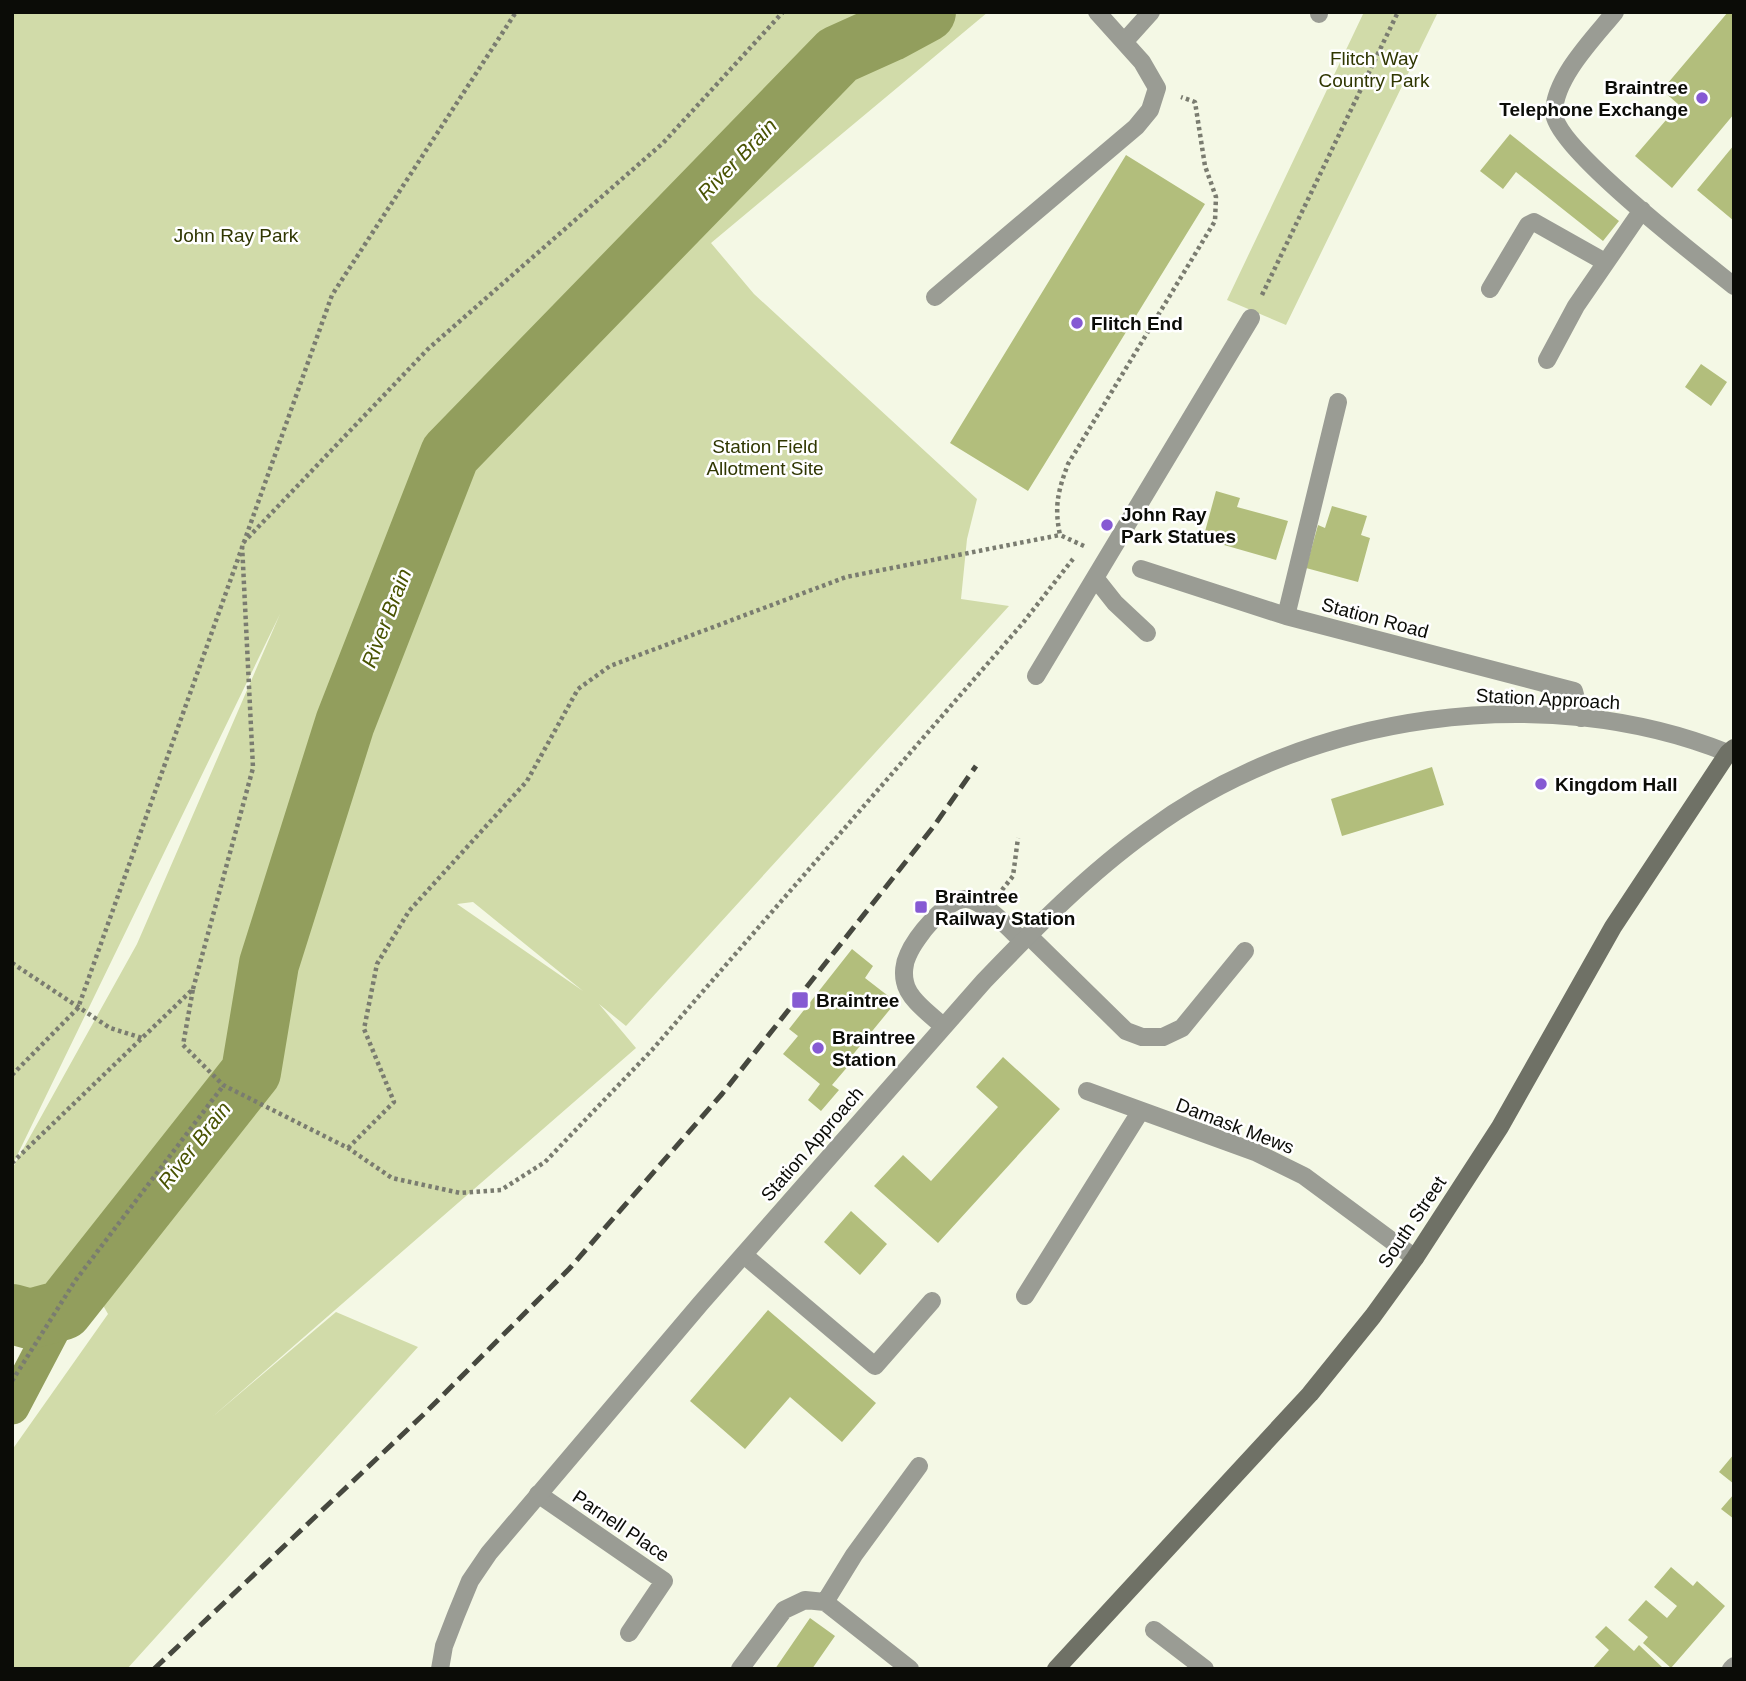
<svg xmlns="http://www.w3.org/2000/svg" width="1746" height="1681" viewBox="0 0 1746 1681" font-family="Helvetica,sans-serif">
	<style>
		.green { fill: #d1dba9; fill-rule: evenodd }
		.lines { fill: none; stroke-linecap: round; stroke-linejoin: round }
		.canal { stroke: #929e5d; stroke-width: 35 }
		.river { stroke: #929e5d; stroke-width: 60 }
		.building { fill: #b2be7c }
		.path { stroke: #7a7c70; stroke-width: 4.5; stroke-dasharray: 3.5 3.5; stroke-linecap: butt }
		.lane { stroke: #9a9c94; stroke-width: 18 }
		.street { stroke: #9a9c94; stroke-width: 18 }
		.secondary { stroke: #6f7166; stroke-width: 18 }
		.rail { stroke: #46483f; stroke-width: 5; stroke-dasharray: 14 7; stroke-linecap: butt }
		.poi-dot { fill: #865ad3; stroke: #fff; stroke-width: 2.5 }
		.labels { text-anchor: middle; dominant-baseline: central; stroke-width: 5; stroke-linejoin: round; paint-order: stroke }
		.park-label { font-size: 19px; fill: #303702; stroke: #fff }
		.poi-label { font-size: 19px; font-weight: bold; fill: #0b0c07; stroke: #fff; text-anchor: start }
		.street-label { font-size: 19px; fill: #0b0c07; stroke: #fff }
		.water-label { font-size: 21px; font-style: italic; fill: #495302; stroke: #fff }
	</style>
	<rect width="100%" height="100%" fill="#f4f8e5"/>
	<path class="green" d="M 12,12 L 988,12 L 711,243 L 754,294 L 977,499 L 967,539 L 961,599 L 1009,606 L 626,1026 L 599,1004 L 636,1048 L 211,1418 L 336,1312 L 418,1347 L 127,1669 L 12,1669 L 12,1450 L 108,1314 L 72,1251 L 12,1341 L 12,1169 L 137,944 L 280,614 L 12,1166 ZM 473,902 L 583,991 L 457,904 Z
		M 1364,12 L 1438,12 L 1286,325 L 1227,300 Z"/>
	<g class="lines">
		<path class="canal" d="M 12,1407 L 63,1310"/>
		<path class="river" d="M 12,1314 L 30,1319 L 63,1310 L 251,1072 L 269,964 L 345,723 L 450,454 L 838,55 L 889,32 L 926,12"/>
	</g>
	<path class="building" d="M 1728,12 L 1734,12 L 1734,114 L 1672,188 L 1635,156 L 1679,105 L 1662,90 Z
		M 1510,134 L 1619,221 L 1603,241 L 1516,172 L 1503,189 L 1480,171 Z
		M 1734,145 L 1734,221 L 1697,190 Z
		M 1126,155 L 1205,204 L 1028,491 L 950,443 Z
		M 1701,364 L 1727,382 L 1711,406 L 1685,387 Z
		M 1216,491 L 1240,498 L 1237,507 L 1288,521 L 1276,560 L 1203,539 Z
		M 1332,506 L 1367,516 L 1361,535 L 1370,538 L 1358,582 L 1306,568 L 1318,525 L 1325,528 Z
		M 1432,767 L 1444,805 L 1342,836 L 1331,799 Z
		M 852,949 L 873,966 L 865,978 L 896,1002 L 846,1063 L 849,1065 L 832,1085 L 839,1090 L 821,1111 L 808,1100 L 820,1084 L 783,1054 L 798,1036 L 789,1029 Z
		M 1003,1057 L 1060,1109 L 938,1243 L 874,1186 L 903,1155 L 931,1181 L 998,1107 L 976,1087 Z
		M 851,1211 L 887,1244 L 860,1275 L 824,1242 Z
		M 768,1310 L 876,1403 L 842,1442 L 790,1397 L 745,1449 L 690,1401 Z
		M 1734,1454 L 1734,1484 L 1719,1472 Z
		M 1734,1494 L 1734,1519 L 1721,1509 Z
		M 1671,1567 L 1693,1586 L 1697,1581 L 1725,1606 L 1671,1668 L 1643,1643 L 1648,1637 L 1628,1620 L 1646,1600 L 1667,1618 L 1677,1606 L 1654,1587 Z
		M 810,1618 L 835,1636 L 812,1669 L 775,1669 Z
		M 1606,1626 L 1634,1651 L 1639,1645 L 1664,1669 L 1592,1669 L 1609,1650 L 1595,1637 Z"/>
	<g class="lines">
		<path class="path" d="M 1262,295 L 1398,12
			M 1084,546 L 1060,535 C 1054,506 1058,491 1068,464 L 1215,221 L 1216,197 L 1205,166 L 1195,102 L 1181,97
			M 1002,890 L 1013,876 L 1018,838
			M 12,963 L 110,1028 L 142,1038
			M 193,989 L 253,768 L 242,544 L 428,349 L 663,143 L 783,12
			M 12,1075 L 78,1008 L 332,295 L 516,12
			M 348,1148 L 394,1102 L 364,1029 L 377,964 L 409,911 L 527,781 L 578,689 L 610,666 L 846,577 L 1060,535
			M 12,1163 L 193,989 L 183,1045 L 223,1085 L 348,1148 L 392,1178 L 460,1193 L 501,1190 L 545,1162 L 652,1050 L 1022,624 L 1073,559
			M 12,1381 L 75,1281 L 223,1086"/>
		<path class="lane" d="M 1615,12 C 1594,38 1555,77 1554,112 C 1553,146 1703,261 1734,286
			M 1319,14 L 1319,12
			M 1124,42 L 1151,12
			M 1490,289 L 1528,225 L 1534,222 L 1605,262
			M 935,297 L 1136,127 L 1150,110 L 1157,88 L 1142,62 L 1097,12
			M 1547,360 L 1576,306 L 1642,210
			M 1141,569 L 1286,616 L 1574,691 L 1581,718
			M 1096,579 L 1115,603 L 1147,633
			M 1286,616 L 1338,402
			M 1036,676 L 1251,318
			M 1028,935 L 1126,1031 L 1142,1037 L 1163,1037 L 1182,1028 L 1245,951
			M 943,1026 C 931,1015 908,999 905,982 C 903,974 904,963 908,955 C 915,938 947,897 967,899 C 984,901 1010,929 1022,941
			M 744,1255 L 875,1366 L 932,1301
			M 538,1494 L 664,1581 L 629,1633
			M 825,1602 L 854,1555 L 919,1466
			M 740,1669 L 784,1610 L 805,1600 L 825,1602 L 910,1669"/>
		<path class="street" d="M 1087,1091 L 1255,1152 L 1304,1176 L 1415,1258
			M 1025,1296 L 1140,1112
			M 1154,1630 L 1205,1669
			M 440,1669 L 444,1646 L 456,1615 L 470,1581 L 489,1553 L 701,1303 L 984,981 C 1035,928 1088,874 1148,831 C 1307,713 1544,679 1728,753
			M 1731,1669 L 1734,1666"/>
		<path class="secondary" d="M 1056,1669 L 1310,1394 L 1373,1316 L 1415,1258 L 1500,1127 L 1613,927 L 1728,753 L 1734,748"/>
		<path class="rail" d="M 154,1669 L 423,1415 L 569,1269 L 722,1094 L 934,826 L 976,766"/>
	</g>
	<g class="poi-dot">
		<circle cx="1702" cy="98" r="7"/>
		<circle cx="1077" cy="323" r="7"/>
		<circle cx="1107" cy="525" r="7"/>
		<circle cx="1541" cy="784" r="7"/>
		<rect x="914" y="900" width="14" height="14" rx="3.5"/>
		<rect x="791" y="991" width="18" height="18" rx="3.5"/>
		<circle cx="818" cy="1048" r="7"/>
	</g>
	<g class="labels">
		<g class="park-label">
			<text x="1374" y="58">Flitch Way<tspan x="1374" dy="22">Country Park</tspan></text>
			<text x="236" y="235">John Ray Park</text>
			<text x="765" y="446">Station Field<tspan x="765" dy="22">Allotment Site</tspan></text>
		</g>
		<g class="poi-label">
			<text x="1688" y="87" text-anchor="end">Braintree<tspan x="1688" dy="22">Telephone Exchange</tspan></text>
			<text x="1091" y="323">Flitch End</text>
			<text x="1121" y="514">John Ray<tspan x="1121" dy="22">Park Statues</tspan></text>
			<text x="1555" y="784">Kingdom Hall</text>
			<text x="935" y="896">Braintree<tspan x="935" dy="22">Railway Station</tspan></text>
			<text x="816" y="1000">Braintree</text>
			<text x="832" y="1037">Braintree<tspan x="832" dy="22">Station</tspan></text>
		</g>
		<g class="street-label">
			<text transform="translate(1375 618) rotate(15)">Station Road</text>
			<text transform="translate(1548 699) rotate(3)">Station Approach</text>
			<text transform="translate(1235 1126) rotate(21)">Damask Mews</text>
			<text transform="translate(812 1144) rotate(-49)">Station Approach</text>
			<text transform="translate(1412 1222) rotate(-56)">South Street</text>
			<text transform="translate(621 1526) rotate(34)">Parnell Place</text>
		</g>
		<g class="water-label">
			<text transform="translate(737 159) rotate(-46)">River Brain</text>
			<text transform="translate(386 618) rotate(-69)">River Brain</text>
			<text transform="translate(194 1145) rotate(-52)">River Brain</text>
		</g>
	</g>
	<rect width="1746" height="1681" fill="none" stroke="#0b0c07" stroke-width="28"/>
</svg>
